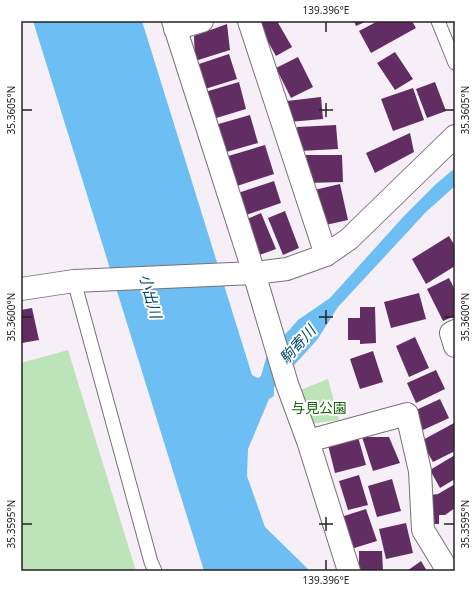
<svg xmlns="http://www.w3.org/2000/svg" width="476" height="592" viewBox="0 0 476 592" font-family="'Noto Sans','Noto Sans JP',sans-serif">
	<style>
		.green { fill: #bde3b8 }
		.water { fill: #6dbef2 }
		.building { fill: #622d63 }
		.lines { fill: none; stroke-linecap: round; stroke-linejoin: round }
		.lane-casing { stroke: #787178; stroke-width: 15 }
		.street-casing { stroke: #787178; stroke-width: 24 }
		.lane { stroke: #fff; stroke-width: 13 }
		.street { stroke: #fff; stroke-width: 22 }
		.ticks { fill: none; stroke: #252225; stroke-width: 1.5 }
		.labels { text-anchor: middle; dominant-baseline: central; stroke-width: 4; stroke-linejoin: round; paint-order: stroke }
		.park-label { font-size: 14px; fill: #16640b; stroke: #fff }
		.water-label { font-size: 15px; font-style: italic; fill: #024769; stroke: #fff }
		.neatline { fill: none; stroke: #252225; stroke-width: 1.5 }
		.ticks-label { font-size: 10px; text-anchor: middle; fill: #252225 }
	</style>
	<rect width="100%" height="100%" fill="#f7eff7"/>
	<path class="green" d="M 68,350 L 136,571 L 22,571 L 21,567 L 21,363 Z
		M 328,379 L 339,420 L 309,424 L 298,391 Z"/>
	<path class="water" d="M 33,21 L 142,21 L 252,375 L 258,378 L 261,376 L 267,355 L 298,320 L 330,298 L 404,216 L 436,184 L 455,168 L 455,186 L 426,212 L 338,307 L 317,340 L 274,387 L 274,396 L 269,399 L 248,449 L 247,476 L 265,527 L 308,569 L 308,571 L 204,571 Z"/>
	<path class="building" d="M 259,21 L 277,21 L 292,47 L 276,56 L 257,22 Z
		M 354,21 L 367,21 L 356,26 Z
		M 378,21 L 412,21 L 416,28 L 371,53 L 359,31 Z
		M 227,24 L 230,50 L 195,61 L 194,36 Z
		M 395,52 L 413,79 L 395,90 L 377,63 Z
		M 229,54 L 237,79 L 205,89 L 196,65 Z
		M 298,57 L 313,87 L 291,98 L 276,68 Z
		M 239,82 L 246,109 L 213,119 L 205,92 Z
		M 435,82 L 446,111 L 427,118 L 416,89 Z
		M 413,88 L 424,120 L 393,131 L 381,99 Z
		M 321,97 L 323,119 L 289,122 L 287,101 Z
		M 250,115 L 258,143 L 223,153 L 215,125 Z
		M 336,125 L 338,149 L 299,151 L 297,127 Z
		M 410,133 L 414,152 L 375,173 L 366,153 Z
		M 265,145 L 274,174 L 234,187 L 225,157 Z
		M 306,155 L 342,155 L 343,182 L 307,183 Z
		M 274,181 L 281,203 L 246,215 L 238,193 Z
		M 340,184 L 348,220 L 321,226 L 314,190 Z
		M 285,211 L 299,248 L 283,255 L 268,218 Z
		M 261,213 L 276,249 L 254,257 L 240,222 Z
		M 449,236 L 455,246 L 455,266 L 426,284 L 412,259 Z
		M 449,278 L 455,290 L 455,316 L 443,321 L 427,289 Z
		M 419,293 L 426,319 L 391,328 L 384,302 Z
		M 360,307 L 375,307 L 376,343 L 360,344 L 360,340 L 348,340 L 348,318 L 360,318 Z
		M 32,308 L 39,340 L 22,343 L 21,310 Z
		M 415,337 L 429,368 L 409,377 L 396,346 Z
		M 373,351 L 383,382 L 360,389 L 350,359 Z
		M 436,370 L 445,389 L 416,403 L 407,383 Z
		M 440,399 L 449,418 L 423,430 L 414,411 Z
		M 454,423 L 455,451 L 433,462 L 421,441 Z
		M 358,437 L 366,465 L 335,473 L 328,445 Z
		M 362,437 L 389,437 L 400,463 L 373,471 Z
		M 455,455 L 455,479 L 440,488 L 430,470 Z
		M 359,475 L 368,505 L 348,510 L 339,481 Z
		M 392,479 L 401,511 L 377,517 L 368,486 Z
		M 455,484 L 455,508 L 445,515 L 439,515 L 439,524 L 432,524 L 431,495 L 438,494 Z
		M 366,509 L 377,541 L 351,549 L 341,517 Z
		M 406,523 L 413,553 L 386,559 L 379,529 Z
		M 359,551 L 382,551 L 383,571 L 359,571 Z
		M 421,561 L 427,571 L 407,571 Z"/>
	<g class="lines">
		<defs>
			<path id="lane" d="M 438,21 L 455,63
				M 74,281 L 151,562 L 155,571"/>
			<path id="street" d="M 173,21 L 254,273 L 287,384 L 308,441 L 349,571
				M 249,21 L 326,255
				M 175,29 L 202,21
				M 21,289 L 74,281 L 254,273 L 287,269 L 326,255 L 349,239 L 455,136
				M 455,331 L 451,333 L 455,346
				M 308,441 L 407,414 L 420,471 L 423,530 L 448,571"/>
		</defs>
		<use href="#lane" class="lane-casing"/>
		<use href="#street" class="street-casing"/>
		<use href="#lane" class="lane"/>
		<use href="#street" class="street"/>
	</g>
	<path class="ticks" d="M 326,22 L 326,32M 326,103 L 326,117M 22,110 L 32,110M 319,110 L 333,110M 444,110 L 454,110M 326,310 L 326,324M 22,317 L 32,317M 319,317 L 333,317M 444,317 L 454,317M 326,517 L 326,531M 22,524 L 32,524M 319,524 L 333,524M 444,524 L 454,524M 326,560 L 326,570"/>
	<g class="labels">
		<g class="park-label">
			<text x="319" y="407">与見公園</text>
		</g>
		<g class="water-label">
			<text transform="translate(151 296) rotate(75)">小出川</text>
			<text transform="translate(297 344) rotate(-48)">駒寄川</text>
		</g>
	</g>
	<rect width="476" height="592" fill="none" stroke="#ffffff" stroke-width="44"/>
	<rect x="22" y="22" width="432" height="548" class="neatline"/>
	<g class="ticks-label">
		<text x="326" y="14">139.396°E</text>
		<text transform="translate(11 110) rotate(-90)" y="4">35.3605°N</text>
		<text transform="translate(465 110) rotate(-90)" y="4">35.3605°N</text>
		<text transform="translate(11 317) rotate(-90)" y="4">35.3600°N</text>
		<text transform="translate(465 317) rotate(-90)" y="4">35.3600°N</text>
		<text transform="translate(11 524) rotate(-90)" y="4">35.3595°N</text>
		<text transform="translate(465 524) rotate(-90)" y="4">35.3595°N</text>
		<text x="326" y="584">139.396°E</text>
	</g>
</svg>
